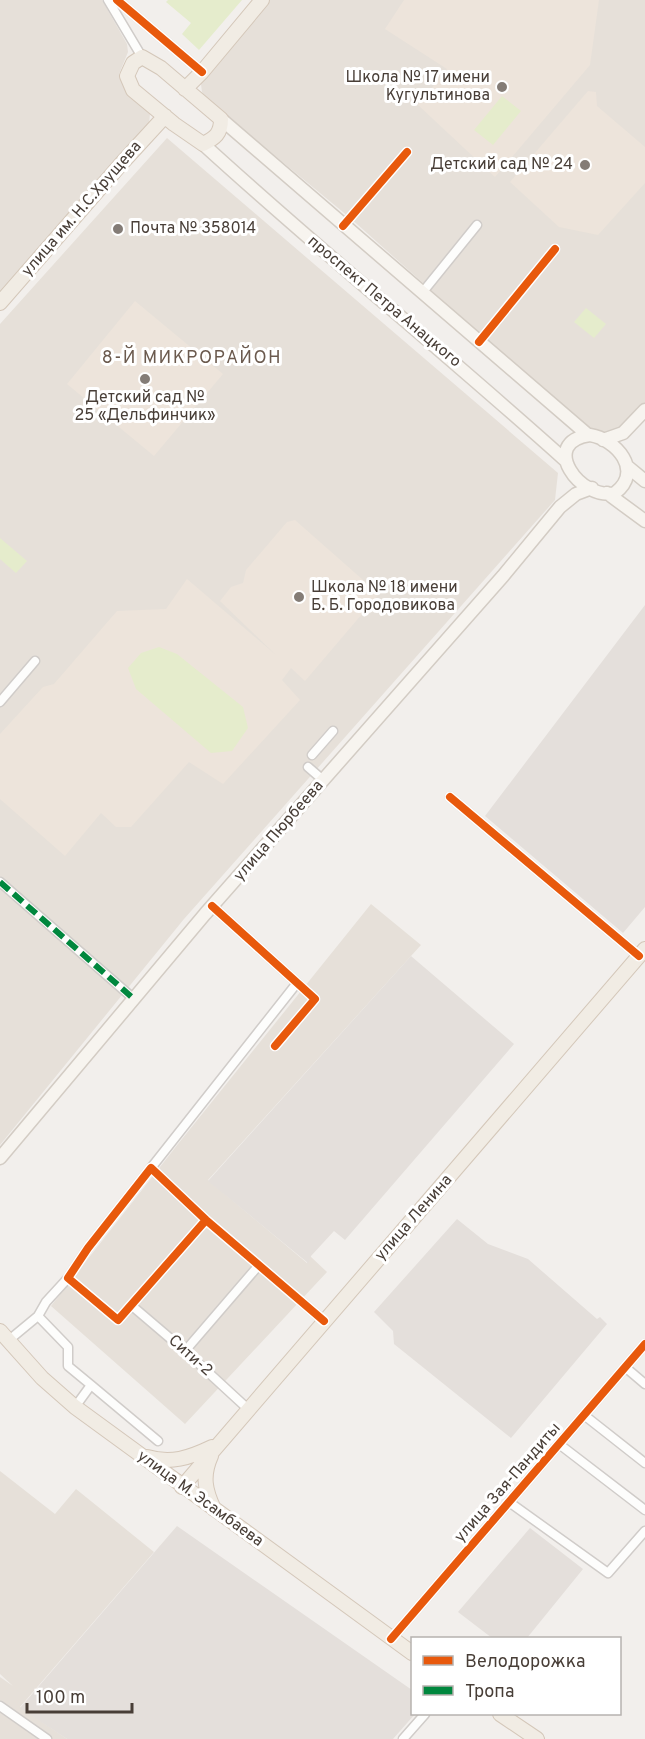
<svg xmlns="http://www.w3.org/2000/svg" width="645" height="1739" viewBox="0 0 645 1739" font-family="Overpass,sans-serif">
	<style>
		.residential { fill: #e6e0d9 }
		.industrial { fill: #e4dfdb }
		.education { fill: #ede4db }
		.green { fill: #e5eccc }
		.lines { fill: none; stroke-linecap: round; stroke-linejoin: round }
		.street-casing { stroke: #d0ccc9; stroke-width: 11 }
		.secondary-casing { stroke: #d3ccc4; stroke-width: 15 }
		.primary-casing { stroke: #d4c7b9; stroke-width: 16 }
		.street { stroke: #fdfdfc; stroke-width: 8 }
		.secondary { stroke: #f7f4ef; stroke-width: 12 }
		.primary { stroke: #f1ece4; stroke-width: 14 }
		.quiet { stroke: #00873e; stroke-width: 6; stroke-dasharray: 12 6; stroke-linecap: butt }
		.cycleway-casing { stroke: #fff; stroke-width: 11 }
		.cycleway { stroke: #e8590c; stroke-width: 8 }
		.poi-dot { fill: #847c76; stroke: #fff; stroke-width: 2 }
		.labels { text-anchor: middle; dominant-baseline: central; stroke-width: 6; stroke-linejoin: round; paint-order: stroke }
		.poi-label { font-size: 16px; fill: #483e37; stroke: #fff; text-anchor: end }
		.street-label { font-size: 16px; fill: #483e37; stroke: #fff }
		.neighbourhood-label { font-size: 18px; letter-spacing: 1.5px; fill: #6b5a4e; stroke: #fff }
	</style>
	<rect width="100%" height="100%" fill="#f2efec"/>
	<path class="residential" d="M 0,0 L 102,0 L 127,44 L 128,52 L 119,74 L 123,85 L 147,107 L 150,113 L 149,125 L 0,297 Z
		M 270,0 L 645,0 L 645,404 L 624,429 L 608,435 L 588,430 L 349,217 L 206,99 L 202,92 L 201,84 L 205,76 Z
		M 167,138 L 558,473 L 555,500 L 184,919 L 0,1145 L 0,324 Z
		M 371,904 L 421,945 L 208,1180 L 307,1263 L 310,1256 L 327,1272 L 185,1424 L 51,1306 L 178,1144 Z
		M 0,1471 L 55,1514 L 76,1489 L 154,1552 L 20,1707 L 67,1739 L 0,1739 L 0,1677 L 13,1686 L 0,1674 Z"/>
	<path class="industrial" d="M 645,605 L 645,907 L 623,933 L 485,816 Z
		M 411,956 L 514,1044 L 345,1240 L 334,1231 L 311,1256 L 308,1263 L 208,1181 Z
		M 457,1219 L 488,1244 L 528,1259 L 597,1319 L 600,1317 L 607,1324 L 511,1438 L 394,1344 L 393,1331 L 374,1312 Z
		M 177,1526 L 412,1690 L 412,1714 L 415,1714 L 393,1739 L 67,1739 L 20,1708 Z
		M 530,1528 L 583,1569 L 527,1638 L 492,1638 L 458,1612 Z"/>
	<path class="education" d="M 404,0 L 599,0 L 590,65 L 495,177 L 418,105 L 447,69 L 385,29 Z
		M 588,91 L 596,92 L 597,106 L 645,147 L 645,183 L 598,235 L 559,227 L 510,182 Z
		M 135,301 L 223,374 L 154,456 L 67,384 Z
		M 295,520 L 379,594 L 305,681 L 291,668 L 282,680 L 300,700 L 223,784 L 189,762 L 131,827 L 116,827 L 101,813 L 65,856 L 0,799 L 0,734 L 43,687 L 54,684 L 117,611 L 166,609 L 187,579 L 276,655 L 220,601 L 231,587 L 243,583 L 246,570 L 287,522 Z"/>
	<path class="green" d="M 168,0 L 242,0 L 199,50 L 182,34 L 191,23 L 166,2 Z
		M 502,96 L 521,111 L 493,145 L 474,130 Z
		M 586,308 L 606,324 L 594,338 L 574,322 Z
		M 0,538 L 27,561 L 16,573 L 0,559 Z
		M 159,647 L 177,654 L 243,707 L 248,728 L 232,751 L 211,753 L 136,689 L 128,668 L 141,653 Z"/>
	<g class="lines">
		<defs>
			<path id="street" d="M 108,0 L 142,57
				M 117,0 L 202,72
				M 343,226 L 407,152
				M 422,293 L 477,225
				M 479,342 L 555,249
				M 0,702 L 35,661
				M 312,755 L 333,731
				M 308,767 L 323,780
				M 450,797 L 639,956
				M 0,882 L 134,999
				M 212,906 L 315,999 L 275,1046
				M 151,1168 L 297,983
				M 206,1220 L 118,1320 L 68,1278 L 88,1248 L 151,1168 L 206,1220 L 324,1321
				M 131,1305 L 185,1351 L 248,1409
				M 38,1316 L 46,1302 L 68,1278
				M 9,1340 L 38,1316 L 68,1347 L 68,1366 L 91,1385
				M 185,1351 L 259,1265
				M 625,1367 L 645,1384
				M 75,1407 L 91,1385 L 158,1441
				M 584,1415 L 645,1463
				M 559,1444 L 645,1510
				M 509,1502 L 608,1573 L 645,1531
				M 391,1639 L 645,1344
				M 0,1706 L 47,1739
				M 403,1739 L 425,1714"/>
			<path id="secondary" d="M 221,119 L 588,435
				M 203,144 C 321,252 446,353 565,460
				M 590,435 C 616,439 644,471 615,493 C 580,501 538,442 590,435 Z
				M 603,440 L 623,433 L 645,410
				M 628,467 L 645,481
				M 607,493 L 645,521
				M 0,1158 L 205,914 L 503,576 L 560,507 L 576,494 L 592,488"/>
			<path id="primary" d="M 142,57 L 161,68 L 221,119 C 221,134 215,138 203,144 L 174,124 L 133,90 L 127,76 L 133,63 Z
				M 185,89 L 202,72 L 262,0
				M 0,303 L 121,164 L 165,116
				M 0,1331 L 42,1378 L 75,1407 L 412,1653
				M 211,1456 C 202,1476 205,1490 214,1509
				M 147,1457 C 171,1464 189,1458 212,1447
				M 182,1487 L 645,949
				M 500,1714 L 537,1739"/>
		</defs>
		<use href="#street" class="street-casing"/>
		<use href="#secondary" class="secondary-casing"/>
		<use href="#primary" class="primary-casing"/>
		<use href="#street" class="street"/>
		<use href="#secondary" class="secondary"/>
		<use href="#primary" class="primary"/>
		<path class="quiet" d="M 0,882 L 134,999"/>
		<defs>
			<path id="cycleway" d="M 117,0 L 202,72
				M 343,226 L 407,152
				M 479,342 L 555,249
				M 450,797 L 639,956
				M 212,906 L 315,999 L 275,1046
				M 206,1220 L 118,1320 L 68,1278 L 88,1248 L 151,1168 L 206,1220 L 324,1321
				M 391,1639 L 645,1344"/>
		</defs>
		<use href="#cycleway" class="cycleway-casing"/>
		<use href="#cycleway" class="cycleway"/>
	</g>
	<g class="poi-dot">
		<circle cx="502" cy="87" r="6"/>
		<circle cx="585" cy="165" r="6"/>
		<circle cx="118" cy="229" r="6"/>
		<circle cx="145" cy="379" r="6"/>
		<circle cx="299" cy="597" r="6"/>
	</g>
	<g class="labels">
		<g class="poi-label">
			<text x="490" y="78">Школа № 17 имени<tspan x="490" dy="18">Кугультинова</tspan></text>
			<text x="573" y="165">Детский сад № 24</text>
			<text x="130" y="229" text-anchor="start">Почта № 358014</text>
			<text x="145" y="398" text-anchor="middle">Детский сад №<tspan x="145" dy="18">25 «Дельфинчик»</tspan></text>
			<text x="311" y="588" text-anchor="start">Школа № 18 имени<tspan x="311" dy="18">Б. Б. Городовикова</tspan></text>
		</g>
		<g class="street-label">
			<text transform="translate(82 209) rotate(-49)">улица им. Н.С.Хрущева</text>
			<text transform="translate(384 302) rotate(40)">проспект Петра Анацкого</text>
			<text transform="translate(279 831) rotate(-49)">улица Пюрбеева</text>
			<text transform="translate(414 1218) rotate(-49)">улица Ленина</text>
			<text transform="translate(190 1356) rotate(42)">Сити-2</text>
			<text transform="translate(508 1483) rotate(-49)">улица Зая-Пандиты</text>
			<text transform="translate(200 1499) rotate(36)">улица М. Эсамбаева</text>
		</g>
		<g class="neighbourhood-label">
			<text x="192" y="358">8-Й МИКРОРАЙОН</text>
		</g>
	</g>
	<rect x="411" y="1637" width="210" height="78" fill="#ffffff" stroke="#b6b2af" stroke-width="1.5"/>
	<rect x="423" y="1656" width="30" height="9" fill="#e8590c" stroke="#b6b2af" stroke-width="1.5"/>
	<text x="465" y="1667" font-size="18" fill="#483e37">Велодорожка</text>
	<rect x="423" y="1686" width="30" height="9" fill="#00873e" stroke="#b6b2af" stroke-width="1.5"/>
	<text x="465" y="1697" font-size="18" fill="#483e37">Тропа</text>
	<path d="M27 1703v9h105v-9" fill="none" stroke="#483e37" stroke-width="3"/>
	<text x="36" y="1703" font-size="18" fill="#483e37" stroke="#ffffff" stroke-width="4.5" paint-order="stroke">100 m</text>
</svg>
